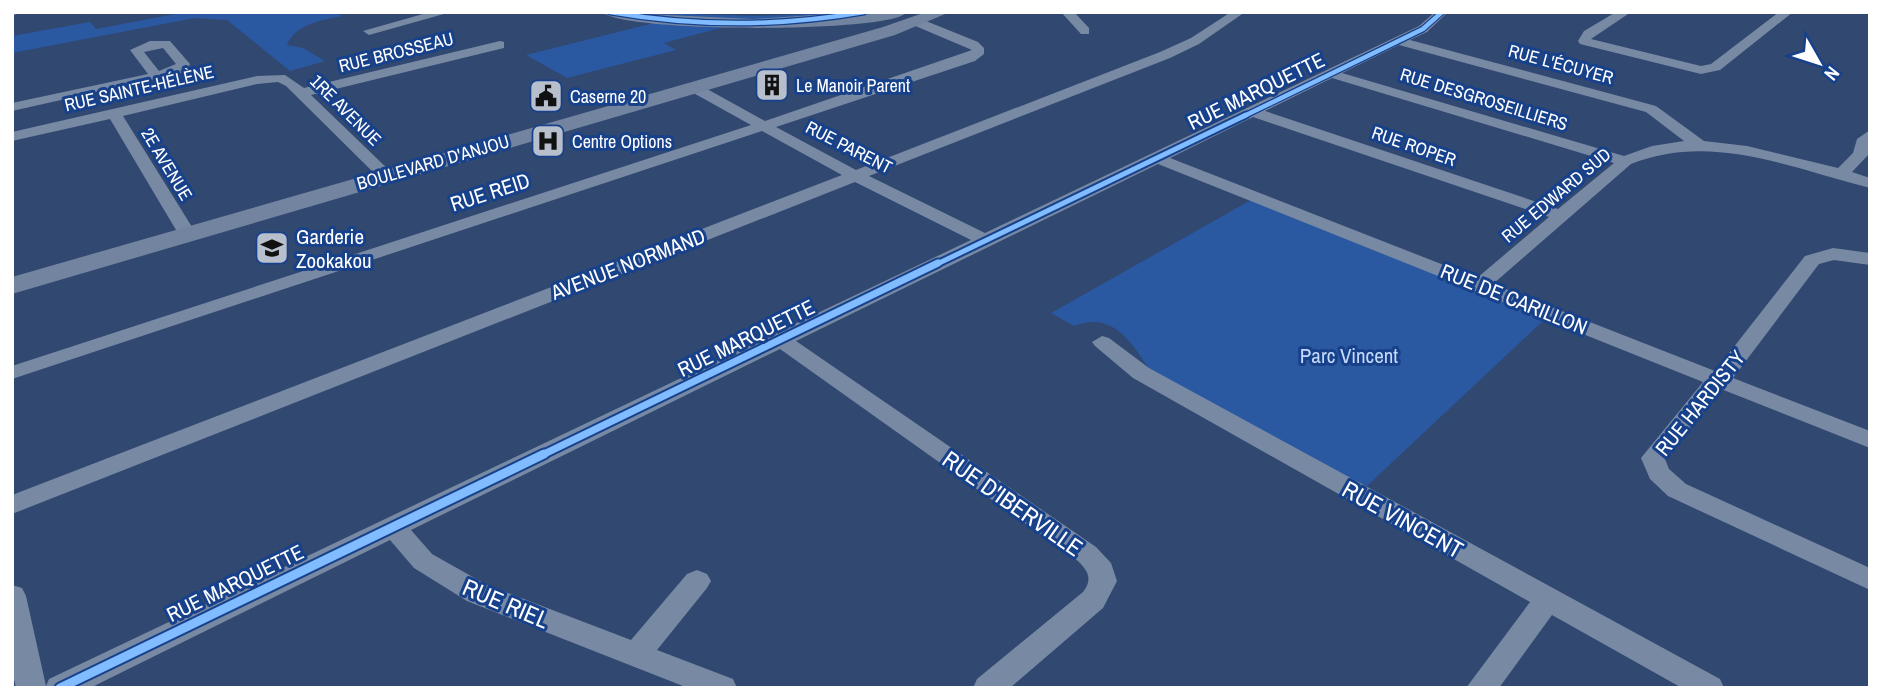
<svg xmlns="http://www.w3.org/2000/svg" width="1882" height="700" viewBox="0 0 1882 700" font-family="'Archivo Narrow',sans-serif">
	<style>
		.green { fill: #2a58a1 }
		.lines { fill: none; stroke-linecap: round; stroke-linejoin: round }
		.street { fill: #7889a4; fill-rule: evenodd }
		.secondary { fill: #7384a1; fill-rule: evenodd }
		.cycleway-far3-casing { stroke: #17418a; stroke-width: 7 }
		.cycleway-far2-casing { stroke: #17418a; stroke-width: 9 }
		.cycleway-far1-casing { stroke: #17418a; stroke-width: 11 }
		.cycleway-casing { stroke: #17418a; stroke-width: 13 }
		.cycleway-far3 { stroke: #80bcff; stroke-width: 4.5 }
		.cycleway-far2 { stroke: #80bcff; stroke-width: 5 }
		.cycleway-far1 { stroke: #80bcff; stroke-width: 7 }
		.cycleway { stroke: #80bcff; stroke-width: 9 }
		.labels { text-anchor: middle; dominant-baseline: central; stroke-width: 6; stroke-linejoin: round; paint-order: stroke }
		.far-street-label { font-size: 18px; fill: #fff; stroke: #17418a }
		.far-poi-label { font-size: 18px; fill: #fff; stroke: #17418a; text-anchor: start }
		.street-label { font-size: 21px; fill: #fff; stroke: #17418a }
		.poi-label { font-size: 21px; fill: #fff; stroke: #17418a; text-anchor: start }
		.park-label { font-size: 21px; fill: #c5dafa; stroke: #17418a }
		.near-street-label { font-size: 24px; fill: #fff; stroke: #17418a }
	</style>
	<rect width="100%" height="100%" fill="#314870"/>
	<path class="green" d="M 185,12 L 337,12 L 342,16 C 322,20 295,24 287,45 L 303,48 L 325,61 L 290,71 L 227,20 L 195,18 L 12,53 L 12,36 L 90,22 L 96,29 Z
		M 628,12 L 756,16 L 878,12 L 764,22 Z
		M 654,23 L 724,27 L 664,43 L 676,50 L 567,78 L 526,55 Z
		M 1251,200 L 1546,318 L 1366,487 L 1149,369 C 1131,341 1112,311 1074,326 L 1051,313 Z"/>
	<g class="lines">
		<path class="street" d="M 12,12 L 21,12 L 12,16 Z
			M 430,12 L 451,12 L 369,35 L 363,31 Z
			M 1061,12 L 1074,12 L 1089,28 L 1089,34 L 1081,34 Z
			M 1231,12 L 1245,12 L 1199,44 L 1170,58 L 869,176 L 985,233 L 1419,26 L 1435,12 L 1448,12 L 1427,32 L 1410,40 L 1656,106 L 1704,141 L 1747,146 L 1838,168 L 1853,153 L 1857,139 L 1870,130 L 1869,154 L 1852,172 L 1870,178 L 1870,188 C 1790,168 1712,132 1631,164 L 1493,284 L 1715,371 L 1805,256 L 1833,248 L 1870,253 L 1870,265 L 1834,260 L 1819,264 L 1733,378 L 1870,431 L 1870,448 L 1721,389 L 1665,459 L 1669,469 L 1686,484 L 1870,568 L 1870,590 L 1668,496 L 1650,479 L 1641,458 L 1703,382 L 1158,164 L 796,341 L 1096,547 L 1111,563 L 1117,581 L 1103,608 L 1010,688 L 973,688 L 977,679 L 1083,592 C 1093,579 1088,571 1078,561 L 780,349 L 411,530 L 432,554 L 487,585 L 631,640 L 687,574 L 697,570 L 707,574 L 711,581 L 707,588 L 657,650 L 733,679 L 737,688 L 688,688 L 467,601 L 414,568 L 390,540 L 90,688 L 16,688 L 12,670 L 12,585 L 22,588 L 26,596 L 46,686 L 49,679 L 971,240 L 855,182 L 12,514 L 12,495 L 842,175 L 762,131 L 12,379 L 12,366 L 751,125 L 688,90 L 688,84 L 698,84 L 765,121 L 972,50 L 913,25 L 913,19 L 921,19 L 978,42 L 984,48 L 984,54 L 975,61 L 776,127 L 856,170 L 1160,52 L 1191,38 ZM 1399,45 L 1646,112 L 1684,141 L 1652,146 L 1624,156 L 1342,73 ZM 1332,78 L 1614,163 L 1558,209 L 1265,111 ZM 1253,117 L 1549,217 L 1477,278 L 1170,158 Z
			M 1616,12 L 1631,12 L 1591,39 L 1701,66 L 1711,64 L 1779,12 L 1793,12 L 1720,70 L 1701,74 L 1580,44 L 1578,41 L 1584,31 Z
			M 150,41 L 170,41 L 190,64 L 186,72 L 12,111 L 12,103 L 148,74 L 130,50 ZM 163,48 L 176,64 L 159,71 L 144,52 Z
			M 500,41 L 504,42 L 504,48 L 311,95 L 392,173 L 392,179 L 380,179 L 286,86 L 278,82 L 257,84 L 123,116 L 197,235 L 188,240 L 179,235 L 110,119 L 12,141 L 12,132 L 257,76 L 285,75 L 304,88 Z
			M 1102,336 L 1109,338 L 1149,368 L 1720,679 L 1724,688 L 1682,688 L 1552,615 L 1499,688 L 1466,688 L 1530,602 L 1133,378 L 1095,346 L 1092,342 Z"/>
		<path class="secondary" d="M 602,12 L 754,19 L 858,12 L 906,13 C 887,33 624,33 602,12 Z
			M 926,12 L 950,12 L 895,35 L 12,294 L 12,277 L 883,27 Z"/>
		<defs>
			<path id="cycleway-far3" d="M 610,12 C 696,27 778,27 864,12
				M 1242,117 L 1423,29 L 1442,12"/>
			<path id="cycleway-far2" d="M 935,265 L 1246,115"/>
			<path id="cycleway-far1" d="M 540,456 L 938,263"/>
			<path id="cycleway" d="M 60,688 L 544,454"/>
		</defs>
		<use href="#cycleway-far3" class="cycleway-far3-casing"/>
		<use href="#cycleway-far2" class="cycleway-far2-casing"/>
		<use href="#cycleway-far1" class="cycleway-far1-casing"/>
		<use href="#cycleway" class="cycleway-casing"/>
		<use href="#cycleway-far3" class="cycleway-far3"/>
		<use href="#cycleway-far2" class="cycleway-far2"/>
		<use href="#cycleway-far1" class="cycleway-far1"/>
		<use href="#cycleway" class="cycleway"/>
	</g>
	<defs>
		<symbol id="building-square" viewBox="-11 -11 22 22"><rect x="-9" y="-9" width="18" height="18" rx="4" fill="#b7bfcd" stroke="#17418a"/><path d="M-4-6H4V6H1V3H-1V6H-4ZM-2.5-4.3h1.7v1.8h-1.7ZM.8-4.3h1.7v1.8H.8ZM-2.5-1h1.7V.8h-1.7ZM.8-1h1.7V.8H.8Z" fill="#111"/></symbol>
		<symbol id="civic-square" viewBox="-11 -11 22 22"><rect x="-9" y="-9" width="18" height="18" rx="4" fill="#b7bfcd" stroke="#17418a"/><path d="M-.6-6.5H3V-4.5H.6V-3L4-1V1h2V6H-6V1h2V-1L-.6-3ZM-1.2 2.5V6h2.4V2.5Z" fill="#111"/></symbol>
		<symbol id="hospital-square" viewBox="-11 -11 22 22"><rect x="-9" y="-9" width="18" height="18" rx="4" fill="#b7bfcd" stroke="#17418a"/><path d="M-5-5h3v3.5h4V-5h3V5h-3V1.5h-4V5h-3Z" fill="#111"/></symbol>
		<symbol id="school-square" viewBox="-11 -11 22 22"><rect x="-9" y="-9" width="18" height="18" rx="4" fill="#b7bfcd" stroke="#17418a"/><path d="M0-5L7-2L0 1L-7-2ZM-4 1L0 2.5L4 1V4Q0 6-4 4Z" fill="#111"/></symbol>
	</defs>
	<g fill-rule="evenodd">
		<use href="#building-square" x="753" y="66" width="38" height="38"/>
		<use href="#civic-square" x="527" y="77" width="38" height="38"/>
		<use href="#hospital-square" x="529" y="122" width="38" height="38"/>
		<use href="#school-square" x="253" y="229" width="38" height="38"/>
	</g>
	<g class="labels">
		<g class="far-street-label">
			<text transform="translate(396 52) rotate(-14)">RUE BROSSEAU</text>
			<text transform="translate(1561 64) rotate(15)">RUE L'ÉCUYER</text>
			<text transform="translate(139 88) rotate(-13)">RUE SAINTE-HÉLÈNE</text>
			<text transform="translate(1484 99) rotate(17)">RUE DESGROSEILLIERS</text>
			<text transform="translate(346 110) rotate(45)">1RE AVENUE</text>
			<text transform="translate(1414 146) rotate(19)">RUE ROPER</text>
			<text transform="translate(849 147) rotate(27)">RUE PARENT</text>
			<text transform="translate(433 162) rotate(-16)">BOULEVARD D'ANJOU</text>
			<text transform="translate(167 164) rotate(59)">2E AVENUE</text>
			<text transform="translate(1556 195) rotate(-40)">RUE EDWARD SUD</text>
		</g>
		<g class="far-poi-label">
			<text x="796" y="85">Le Manoir Parent</text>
			<text x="570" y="96">Caserne 20</text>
			<text x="572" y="141">Centre Options</text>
		</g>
		<g class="street-label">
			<text transform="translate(1256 91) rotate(-26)">RUE MARQUETTE</text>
			<text transform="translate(490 192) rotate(-18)">RUE REID</text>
			<text transform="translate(628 264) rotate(-21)">AVENUE NORMAND</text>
			<text transform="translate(1514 299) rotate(22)">RUE DE CARILLON</text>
			<text transform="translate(746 338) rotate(-26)">RUE MARQUETTE</text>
			<text transform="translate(1700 403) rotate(-51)">RUE HARDISTY</text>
			<text transform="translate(235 583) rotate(-26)">RUE MARQUETTE</text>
		</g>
		<g class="poi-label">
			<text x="296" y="236">Garderie<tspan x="296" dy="24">Zookakou</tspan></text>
		</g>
		<g class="park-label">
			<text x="1349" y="355">Parc Vincent</text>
		</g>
		<g class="near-street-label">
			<text transform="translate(1013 503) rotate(35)">RUE D'IBERVILLE</text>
			<text transform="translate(1403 519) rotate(29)">RUE VINCENT</text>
			<text transform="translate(506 603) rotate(23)">RUE RIEL</text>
		</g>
	</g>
	<rect width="1882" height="700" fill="none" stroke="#ffffff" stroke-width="28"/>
	<g transform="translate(1819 63) rotate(129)" stroke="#17418a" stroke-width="5" paint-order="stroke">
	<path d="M0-5L12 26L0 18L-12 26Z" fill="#ffffff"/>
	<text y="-10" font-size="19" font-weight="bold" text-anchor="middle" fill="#ffffff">N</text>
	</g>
</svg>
